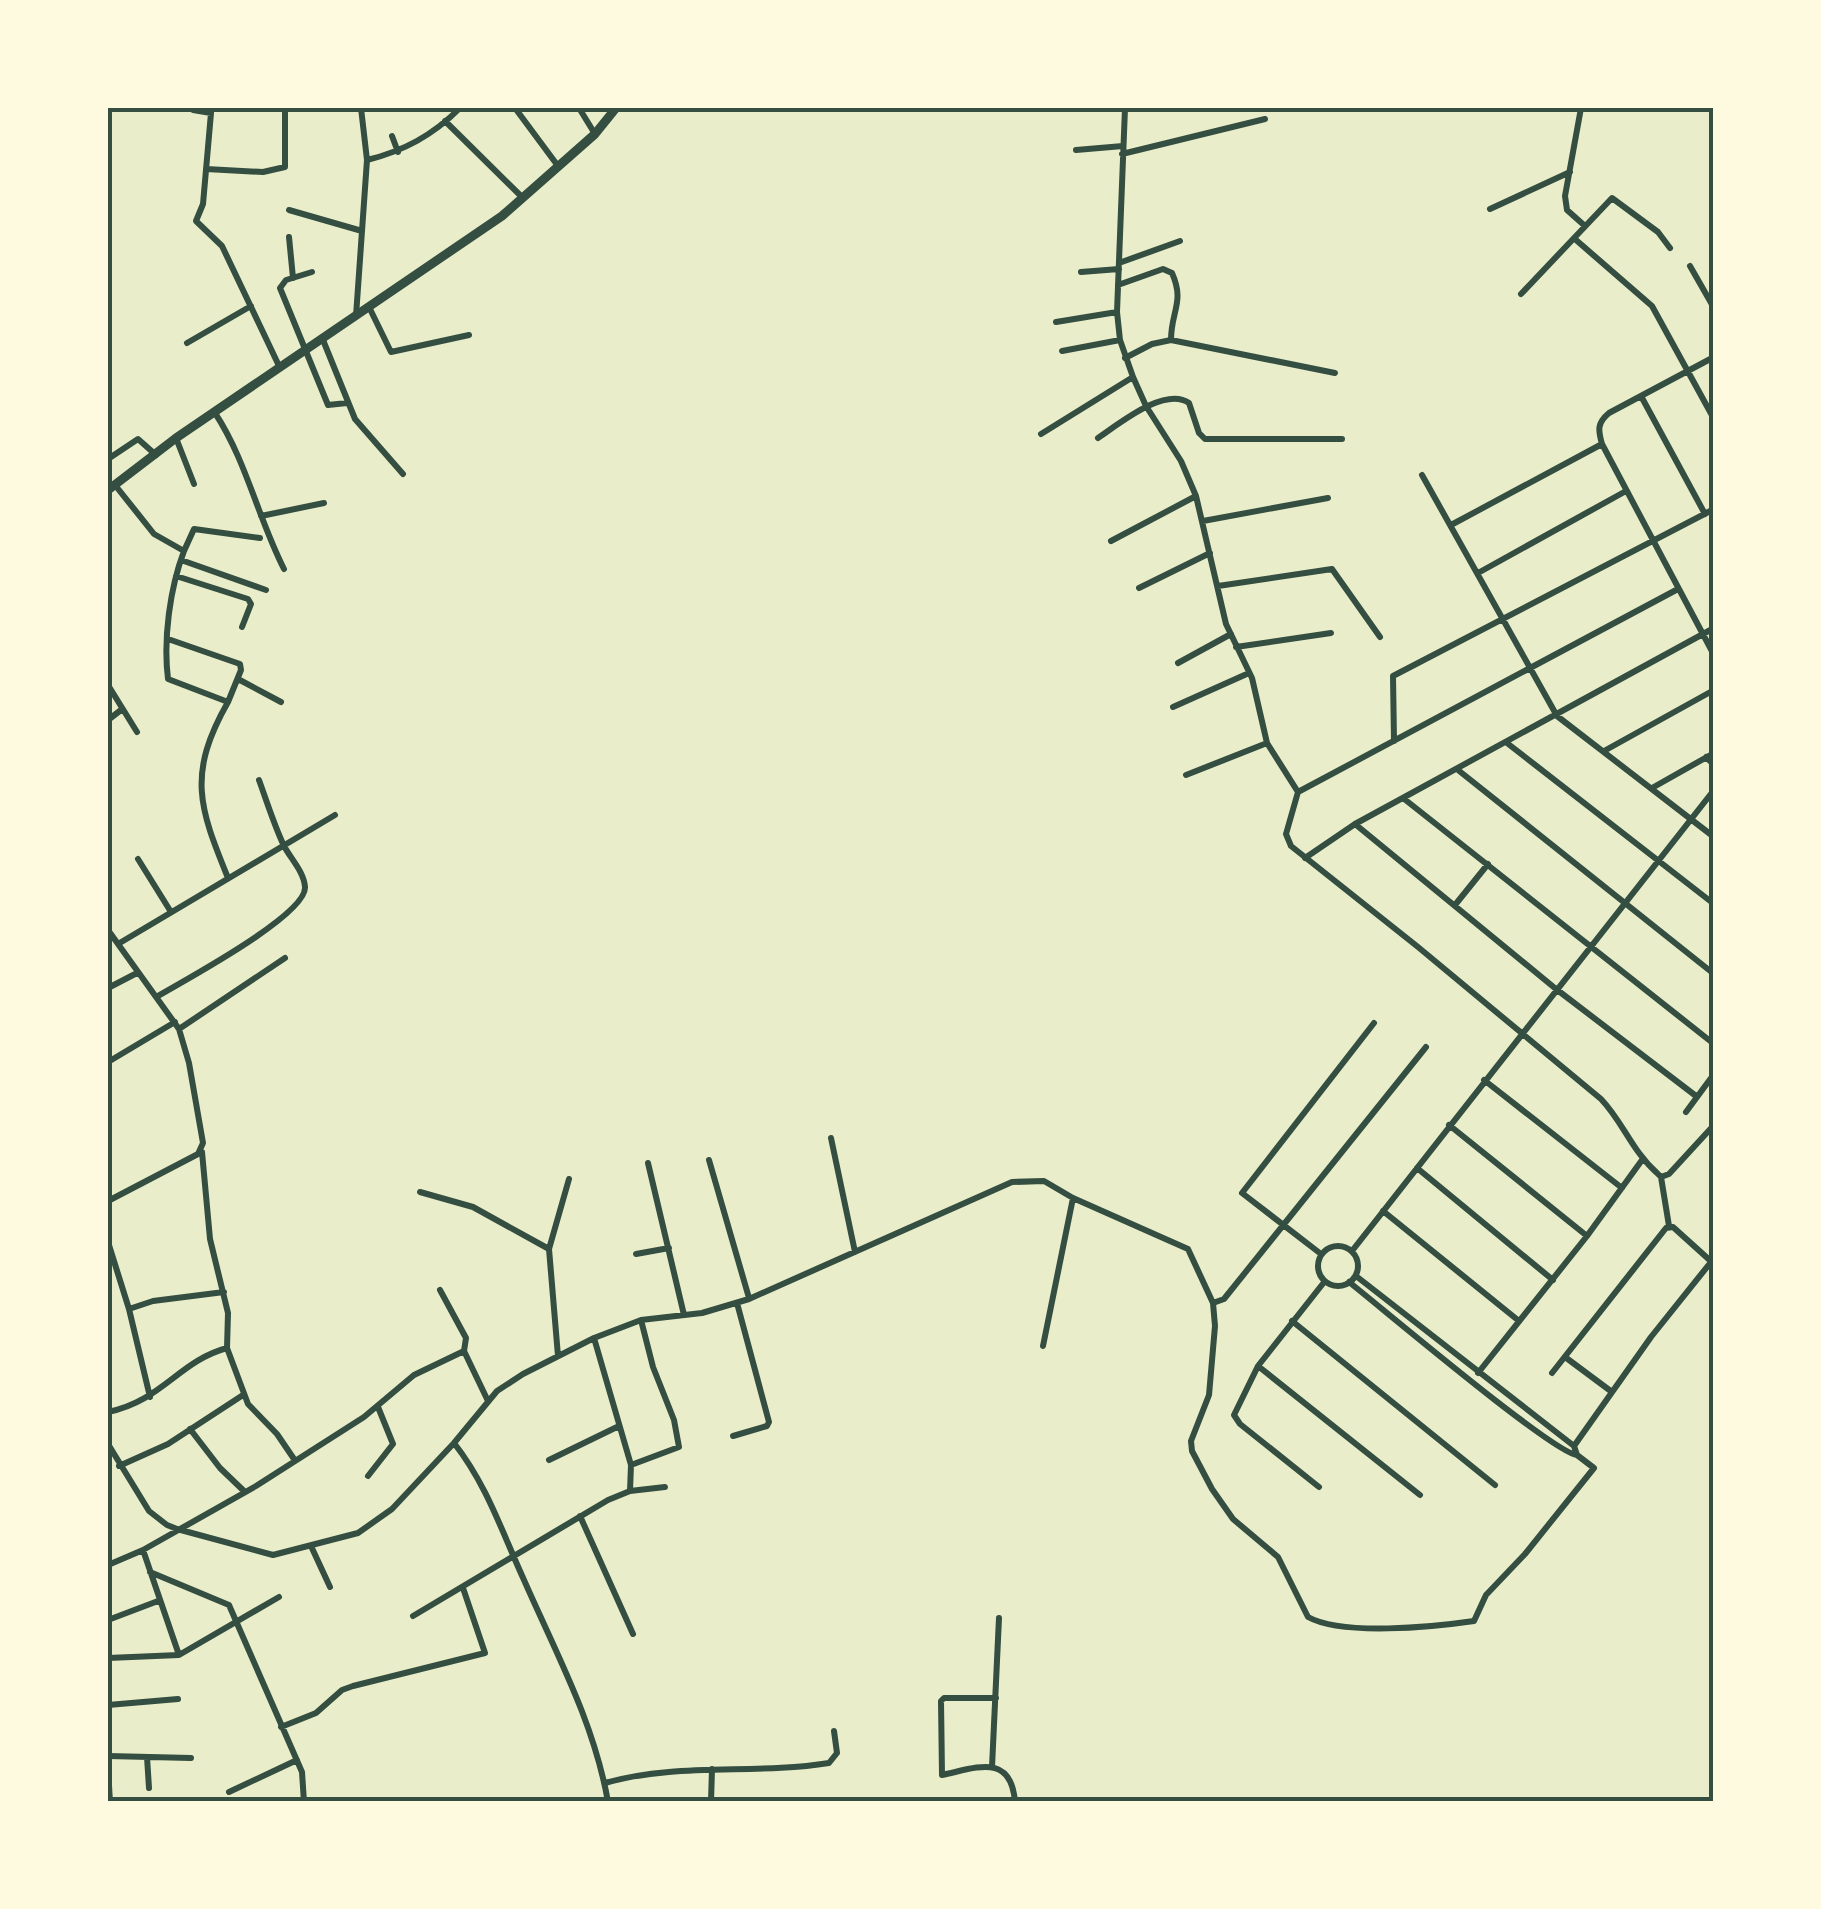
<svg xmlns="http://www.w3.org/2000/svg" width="1821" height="1909" viewBox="0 0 1821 1909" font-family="'Varela Round',sans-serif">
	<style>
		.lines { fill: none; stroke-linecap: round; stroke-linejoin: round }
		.minor { stroke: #344e41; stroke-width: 6 }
		.secondary { stroke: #344e41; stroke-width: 9 }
		.neatline { fill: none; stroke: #344e41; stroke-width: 4 }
	</style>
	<rect width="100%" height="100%" fill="#e9edc9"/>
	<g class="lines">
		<path class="minor" d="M 515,108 L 558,166
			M 579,108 L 595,134
			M 1125,108 L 1117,312 L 1120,340 L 1133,377 L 1146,406 L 1181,461 L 1196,496 L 1226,624 L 1252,678 L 1267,743 L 1298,792
			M 1581,108 L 1565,196 L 1567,210 L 1585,226
			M 193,110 L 211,113 L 211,108
			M 211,113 L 203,204 L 196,221 L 222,246 L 280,368
			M 445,121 L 523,198
			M 392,136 L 398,152
			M 1076,150 L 1123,146
			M 1122,154 L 1265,119
			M 367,160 C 404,151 433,135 460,108
			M 206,169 L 263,172 L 285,167 L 285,108
			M 1490,209 L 1570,172
			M 289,210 L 362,231
			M 289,237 L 293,278
			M 1576,240 L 1652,306 L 1714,419
			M 1119,263 L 1180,241
			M 1690,266 L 1714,308
			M 312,272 L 286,280 L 280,288 L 328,405 L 347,403
			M 1081,272 L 1119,269
			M 1118,285 L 1163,269 L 1172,273 C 1185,302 1171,311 1171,340
			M 1521,294 L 1612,198 L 1658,232 L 1670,248
			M 370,309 L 391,352 L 469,335
			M 356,316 L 367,160 L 361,108
			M 1056,322 L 1117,312
			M 323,340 L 355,419 L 403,474
			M 187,343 L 251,306
			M 1062,351 L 1120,340
			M 1714,357 L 1609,413 C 1597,423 1598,430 1602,444 L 1714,655
			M 1125,358 L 1152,344 L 1171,340 L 1335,373
			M 1641,396 L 1705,514
			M 215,413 C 246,460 258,518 284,569
			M 1041,434 L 1133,377
			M 176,438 L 194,484
			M 1098,438 C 1119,424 1165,386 1189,403 L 1199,433 L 1205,439 L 1342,439
			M 108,459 L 138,439 L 156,455
			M 1422,475 L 1557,716 L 1714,837
			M 115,485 L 154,534 L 184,551 C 170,588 163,639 168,679 L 228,702 C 187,774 199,807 228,878
			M 261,516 L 324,503
			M 1203,521 L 1328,498
			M 1451,525 L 1602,444
			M 1111,541 L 1196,496
			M 184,551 L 194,529 L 260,538
			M 181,560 L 266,590
			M 1478,573 L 1626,491
			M 176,576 L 248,599 L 251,604 L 242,627
			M 1218,586 L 1332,569 L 1380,637
			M 1139,588 L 1210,553
			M 168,639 L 240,664 L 241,670 L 228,702
			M 1236,647 L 1331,633
			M 1178,663 L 1231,634
			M 238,679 L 281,702
			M 108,685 L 137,732
			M 1173,707 L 1249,673
			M 108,720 L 121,710
			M 1394,741 L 1393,676 L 1714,509
			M 1507,743 L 1714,904
			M 1604,751 L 1714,690
			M 1706,757 L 1714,765
			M 1458,770 L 1714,974
			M 1186,775 L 1267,743
			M 1652,788 L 1714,753
			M 1298,792 L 1286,834 L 1291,846 L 1418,947 L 1601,1099 C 1623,1122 1632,1151 1657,1173 L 1661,1177 L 1669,1174 L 1714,1125
			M 1298,792 L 1678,589
			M 1403,798 L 1714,1044
			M 1355,824 L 1556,989 L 1696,1096
			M 1305,858 L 1355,824 L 1714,628
			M 138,859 L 171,912
			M 1455,905 L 1488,864
			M 108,930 L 179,1029 L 189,1063 L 203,1143 L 198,1154 L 108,1201
			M 118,944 L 335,815
			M 108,988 L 137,973
			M 158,996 C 183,981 307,915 305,887 C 304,872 291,859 284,846 C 274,825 267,802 259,780
			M 179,1029 L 285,958
			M 108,1062 L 175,1022
			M 1484,1080 L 1622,1188
			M 1686,1112 L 1714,1074
			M 1449,1125 L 1587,1236
			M 831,1138 L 855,1252
			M 202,1152 L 210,1239 L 228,1313 L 227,1348 L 248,1404 L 277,1434 L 294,1459
			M 709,1160 L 749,1298
			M 648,1163 L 684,1315
			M 1417,1168 L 1553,1280
			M 1661,1177 L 1669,1226
			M 420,1192 L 473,1207 L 549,1249
			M 1383,1211 L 1519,1321
			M 108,1242 L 129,1309 L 150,1397
			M1318 1266a20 20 0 1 1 40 0a20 20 0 1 1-40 0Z
			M 1352,1251 L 1714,790
			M 636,1254 L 669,1248
			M 1321,1254 L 1242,1193 L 1374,1023
			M 1349,1282 C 1382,1308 1553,1453 1577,1455
			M 440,1290 L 466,1338 L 464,1351 L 488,1401
			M 1213,1303 L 1224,1299 L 1426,1047
			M 129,1309 L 153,1301 L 224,1292
			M 1292,1321 L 1495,1485
			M 594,1338 L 631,1465 L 630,1491
			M 1043,1346 L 1073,1198
			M 558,1356 L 549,1249 L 569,1179
			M 1565,1357 L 1612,1392
			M 1258,1366 L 1420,1495
			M 1478,1373 L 1587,1236 L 1642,1160
			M 1552,1373 L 1666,1228 L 1673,1227 L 1714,1264
			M 108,1412 C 162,1401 179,1361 227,1348
			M 190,1429 L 220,1468 L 245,1492
			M 733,1436 L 767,1426 L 769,1422 L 737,1303
			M 454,1443 C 487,1485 502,1532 524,1580 C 556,1653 594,1722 608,1802
			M 108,1444 L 149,1511 L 167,1525 L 177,1529 L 273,1555 L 358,1533 L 392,1509 L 454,1443 L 497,1391 L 523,1374 L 594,1338 L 641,1320 L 702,1313 L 749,1299 L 1012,1182 L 1044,1181 L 1073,1198 L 1188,1249 L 1213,1303 L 1215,1326 L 1209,1395 L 1191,1441 L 1192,1451 L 1212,1489 L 1233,1519 L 1278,1557 L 1308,1617 C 1342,1636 1433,1627 1474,1621 L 1486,1595 L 1525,1554 L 1594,1468 L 1577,1455 L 1574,1446 L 1356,1276
			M 1574,1446 L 1651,1337 L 1711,1262
			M 549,1460 L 617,1427
			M 631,1465 L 679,1447 L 674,1420 L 653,1367 L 641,1320
			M 119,1466 L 168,1444 L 243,1395
			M 368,1476 L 393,1444 L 378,1407
			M 1319,1487 L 1240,1424 L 1234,1415 L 1258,1366 L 1325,1281
			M 580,1516 L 633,1634
			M 311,1546 L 330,1587
			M 143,1550 L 179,1655
			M 108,1565 L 143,1550 L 256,1486 L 364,1417 L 414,1375 L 464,1351
			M 150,1572 L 229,1605 L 302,1772 L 304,1802
			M 413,1616 L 608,1500 L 630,1491 L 665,1487
			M 108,1620 L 158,1601
			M 108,1658 L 179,1655 L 279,1597
			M 996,1698 L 944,1698 L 941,1701 L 942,1775 C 976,1768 1011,1752 1015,1802
			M 108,1705 L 178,1699
			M 281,1727 L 316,1713 L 342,1690 L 353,1686 L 485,1653 L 463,1588
			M 108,1756 L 191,1758
			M 147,1757 L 149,1788
			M 992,1767 L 999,1618
			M 108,1769 L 110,1802
			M 605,1783 C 678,1762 754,1775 829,1763 L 837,1753 L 834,1731
			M 229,1792 L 297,1760
			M 711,1802 L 712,1769"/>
		<path class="secondary" d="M 108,490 L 176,438 L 502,216 L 595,134 L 616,108"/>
	</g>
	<rect width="1821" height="1909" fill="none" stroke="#fefae0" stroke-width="220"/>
	<rect x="110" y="110" width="1601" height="1689" class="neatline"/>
</svg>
